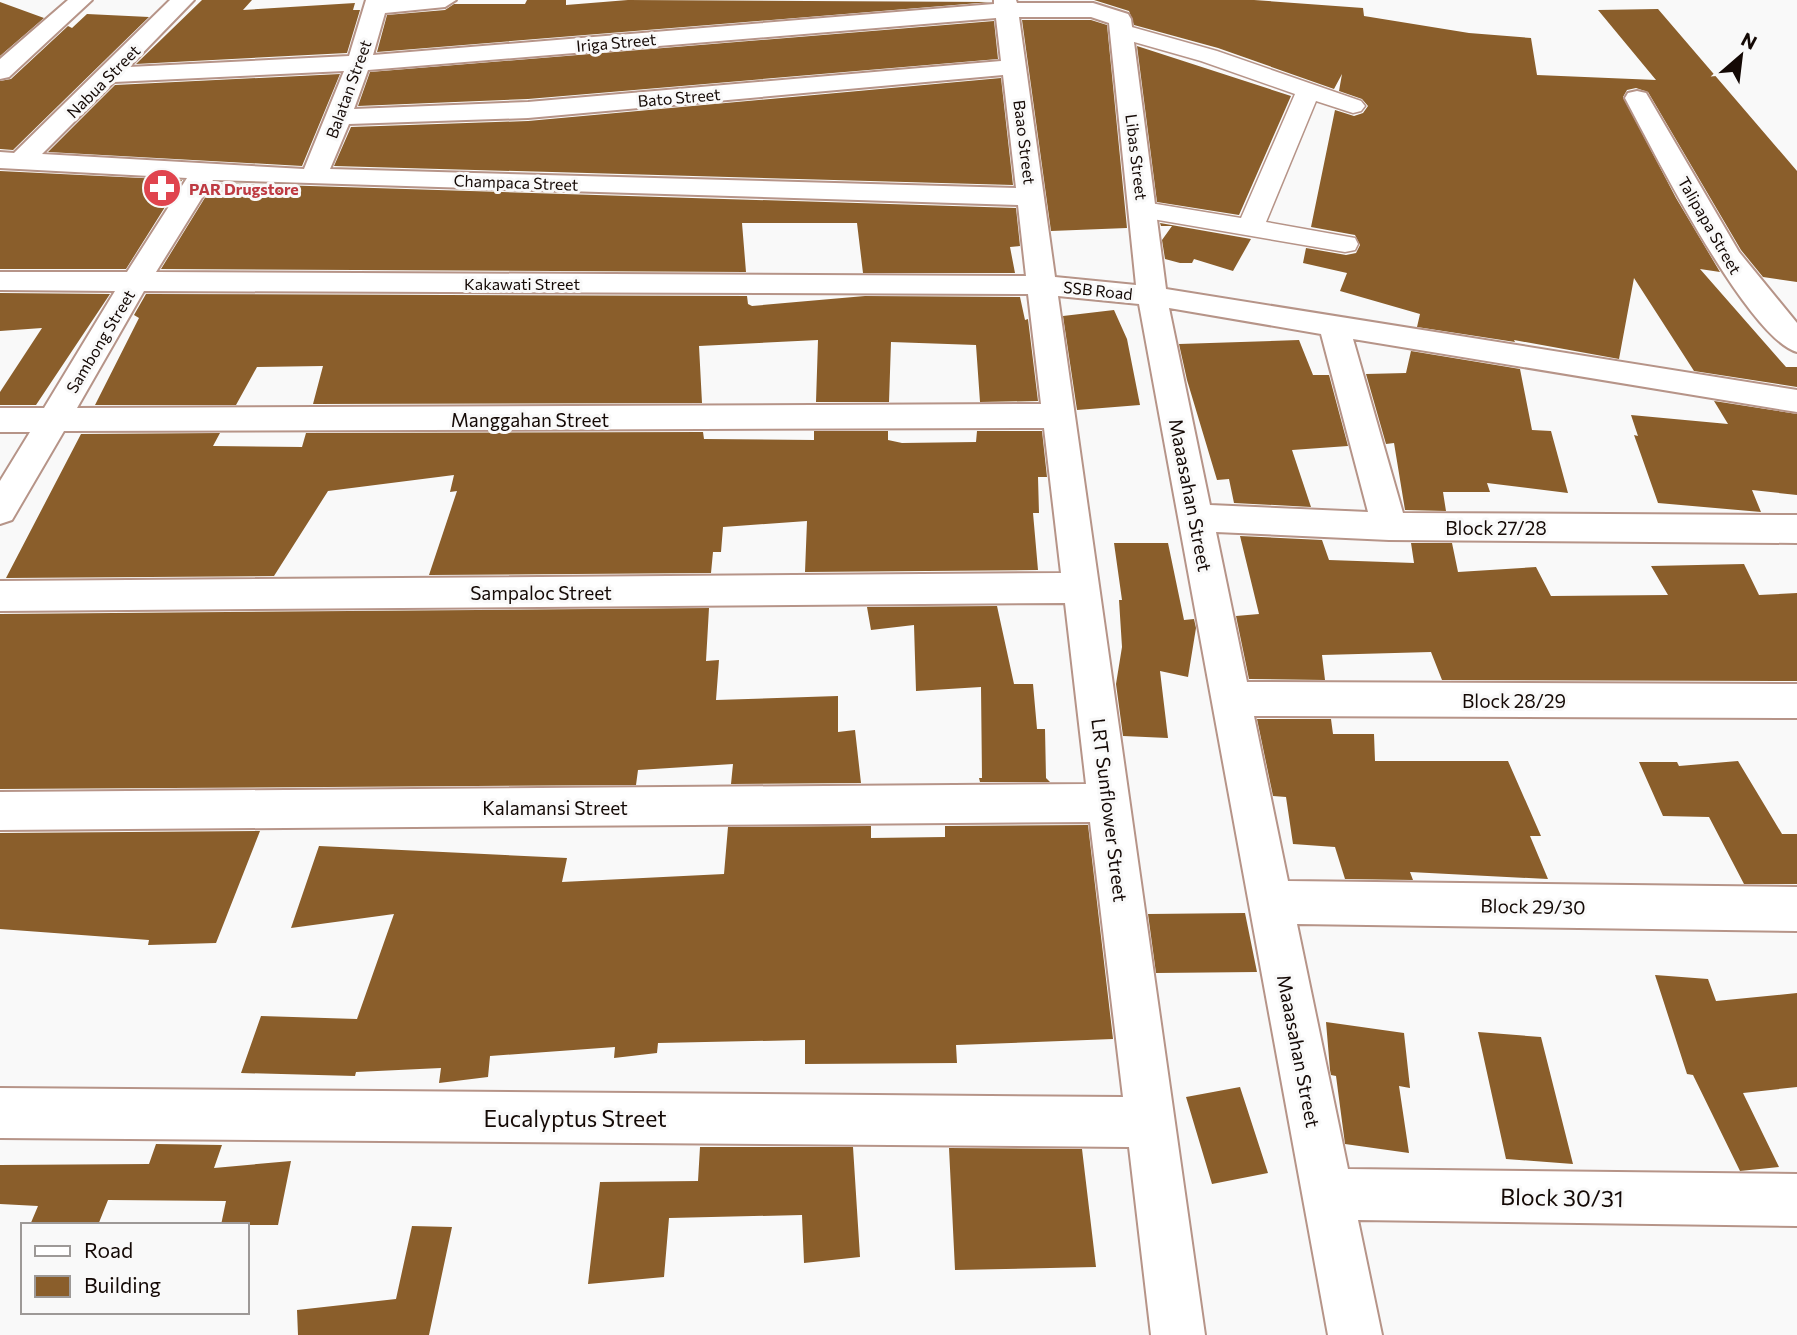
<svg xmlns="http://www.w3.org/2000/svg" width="1797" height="1335" viewBox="0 0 1797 1335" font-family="Commissioner,sans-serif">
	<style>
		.building { fill: #8a5e2b }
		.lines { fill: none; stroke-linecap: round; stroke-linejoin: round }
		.pedestrian-casing { stroke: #b69488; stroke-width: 3 }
		.minor-casing { stroke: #b69488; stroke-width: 4 }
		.pedestrian { fill: #fff; fill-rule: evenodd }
		.minor { fill: #fff; fill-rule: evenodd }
		.labels { text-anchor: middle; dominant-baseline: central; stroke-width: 6; stroke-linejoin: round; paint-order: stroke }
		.far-street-label { font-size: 16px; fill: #140905; stroke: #f9f9f9 }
		.far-health-label { font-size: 16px; font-weight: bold; fill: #be3a42; stroke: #f9f9f9; text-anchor: start }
		.street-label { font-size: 19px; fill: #140905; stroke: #f9f9f9 }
		.near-street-label { font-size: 23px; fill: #140905; stroke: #f9f9f9 }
	</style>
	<rect width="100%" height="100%" fill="#f9f9f9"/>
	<path class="building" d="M 202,0 L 252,0 L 243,10 L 355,3 L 353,10 L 360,10 L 347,53 L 136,64 Z
		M 527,0 L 566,0 L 566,5 L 628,0 L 991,2 L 377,52 L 387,15 L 445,10 L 454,4 L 525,4 Z
		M 1019,0 L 1254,0 L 1363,8 L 1364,16 L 1469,33 L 1531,38 L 1537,75 L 1656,80 L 1598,10 L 1658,9 L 1797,171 L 1797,282 L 1763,277 L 1741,250 L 1648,92 L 1636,88 L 1627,90 L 1623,97 L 1676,198 L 1720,272 L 1700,269 L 1786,367 L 1797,367 L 1797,387 L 1694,371 L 1634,278 L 1619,359 L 1514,340 L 1515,342 L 1417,327 L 1420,314 L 1340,291 L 1347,273 L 1303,263 L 1306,248 L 1346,255 L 1356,253 L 1360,245 L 1355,235 L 1311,227 L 1335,110 L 1354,116 L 1363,113 L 1368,106 L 1362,99 L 1339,91 L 1342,74 L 1334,89 L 1218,48 L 1134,25 L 1129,11 L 1094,0 Z
		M 0,2 L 44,18 L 0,56 Z
		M 87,14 L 149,17 L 13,150 L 0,149 L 0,81 L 11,79 L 68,26 L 72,28 Z
		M 1022,20 L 1091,20 L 1107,25 L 1127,228 L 1051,231 Z
		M 994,21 L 998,59 L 528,99 L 358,106 L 370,72 Z
		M 1137,46 L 1291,96 L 1239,215 L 1157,202 Z
		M 340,74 L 302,166 L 48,152 L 115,85 Z
		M 1001,78 L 1013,185 L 334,166 L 351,127 L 528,121 Z
		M 0,171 L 182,180 L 126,269 L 0,269 Z
		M 214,183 L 1016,208 L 1020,246 L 1010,247 L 1015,273 L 863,273 L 857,223 L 742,223 L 746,272 L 161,269 Z
		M 1160,223 L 1251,239 L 1233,271 L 1194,259 L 1192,263 L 1180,263 L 1165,259 L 1162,240 L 1172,226 L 1161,226 Z
		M 0,293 L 110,294 L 36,405 L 0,405 L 0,392 L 42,328 L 0,331 Z
		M 146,294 L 747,296 L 748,304 L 752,306 L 865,296 L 1020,297 L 1025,320 L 1028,319 L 1038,401 L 980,402 L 976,345 L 891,342 L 889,402 L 816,402 L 818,340 L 699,346 L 702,403 L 313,404 L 323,366 L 257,367 L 236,405 L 95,405 L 139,318 L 134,315 Z
		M 1114,310 L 1127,339 L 1140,405 L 1077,410 L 1063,316 Z
		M 1299,340 L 1313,375 L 1329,375 L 1348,446 L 1292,450 L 1311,507 L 1234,503 L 1229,479 L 1217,480 L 1187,380 L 1179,344 Z
		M 1411,351 L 1520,369 L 1532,430 L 1551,431 L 1568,493 L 1487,483 L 1490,492 L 1443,492 L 1446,511 L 1405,510 L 1394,443 L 1386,444 L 1366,374 L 1406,373 Z
		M 1714,401 L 1797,414 L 1797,495 L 1752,490 L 1761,512 L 1658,503 L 1634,435 L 1638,436 L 1631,415 L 1728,424 Z
		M 814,431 L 888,431 L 888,440 L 902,443 L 976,442 L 977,431 L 1042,431 L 1047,477 L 1038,477 L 1039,513 L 1033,513 L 1038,570 L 805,572 L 807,521 L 723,527 L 721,552 L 713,552 L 711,573 L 429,575 L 457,491 L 450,492 L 454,475 L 328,491 L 274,576 L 6,578 L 81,434 L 220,433 L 213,446 L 302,447 L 306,433 L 703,432 L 704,439 L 814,440 Z
		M 1240,536 L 1322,540 L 1329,560 L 1414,563 L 1411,543 L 1452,543 L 1458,572 L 1536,567 L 1551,596 L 1668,595 L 1651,566 L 1744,564 L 1759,595 L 1797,593 L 1797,681 L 1442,680 L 1431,652 L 1322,655 L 1325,680 L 1249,679 L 1236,616 L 1259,614 Z
		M 1114,543 L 1168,543 L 1184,620 L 1194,619 L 1196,628 L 1188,677 L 1160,671 L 1168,738 L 1123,736 L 1116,684 L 1122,647 L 1119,600 L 1122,600 Z
		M 997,606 L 1014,684 L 1033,684 L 1037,729 L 1045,729 L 1046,778 L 1050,782 L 980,782 L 979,778 L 982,778 L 981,687 L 916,691 L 914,625 L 871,630 L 867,607 Z
		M 709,608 L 706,661 L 719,660 L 716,700 L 838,696 L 838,732 L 855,730 L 861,783 L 731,784 L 733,764 L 638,770 L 636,785 L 0,789 L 0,614 Z
		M 1257,719 L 1331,719 L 1333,734 L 1374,734 L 1375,761 L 1508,761 L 1541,836 L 1530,836 L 1548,879 L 1410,872 L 1413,880 L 1345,879 L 1335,847 L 1293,844 L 1286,797 L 1273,796 Z
		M 1738,761 L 1782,834 L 1797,834 L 1797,884 L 1744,884 L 1709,817 L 1663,816 L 1639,762 L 1677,762 L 1679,766 Z
		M 1088,825 L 1113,1039 L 956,1045 L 957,1063 L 805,1064 L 805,1040 L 658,1043 L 657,1053 L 614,1058 L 615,1047 L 490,1056 L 488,1077 L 439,1083 L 441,1068 L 356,1072 L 355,1076 L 241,1073 L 261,1016 L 357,1019 L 394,914 L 291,928 L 319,846 L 567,858 L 562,882 L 724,874 L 728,827 L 871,826 L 871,838 L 945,837 L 945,826 Z
		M 260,831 L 216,943 L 148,945 L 149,940 L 0,929 L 0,833 Z
		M 1245,913 L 1257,972 L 1156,973 L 1148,914 Z
		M 1655,975 L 1708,979 L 1716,1001 L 1797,993 L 1797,1087 L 1743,1093 L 1779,1167 L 1740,1171 L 1693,1075 L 1687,1074 Z
		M 1326,1022 L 1404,1033 L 1410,1088 L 1399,1086 L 1409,1153 L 1345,1144 L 1336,1076 L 1331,1075 L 1330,1070 Z
		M 1478,1032 L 1541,1037 L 1573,1164 L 1506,1159 Z
		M 1240,1087 L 1268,1173 L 1212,1184 L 1186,1097 Z
		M 156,1144 L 222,1145 L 214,1168 L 291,1161 L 278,1225 L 221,1225 L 226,1201 L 108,1200 L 98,1225 L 30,1225 L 38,1206 L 0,1204 L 0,1165 L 149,1164 Z
		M 700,1147 L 853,1147 L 860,1257 L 804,1263 L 802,1215 L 669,1218 L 664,1277 L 588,1284 L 600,1182 L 698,1181 Z
		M 949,1148 L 1082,1149 L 1096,1267 L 955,1270 Z
		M 412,1226 L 452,1227 L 429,1335 L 298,1335 L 297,1310 L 396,1299 Z"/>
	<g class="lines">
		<defs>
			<path id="pedestrian" d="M 1121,24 L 1217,51 L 1361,101 L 1365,106 L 1361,111 L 1353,113 L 1316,101 L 1266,222 L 1355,238 L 1358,244 L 1355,250 L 1345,252 L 1135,216 L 1131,210 L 1135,204 L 1144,202 L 1241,218 L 1295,94 L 1201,61 L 1113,36 L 1110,31 Z"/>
			<path id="minor" d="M 68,0 L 92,0 L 9,77 L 0,79 L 0,59 Z
				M 170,0 L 194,0 L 129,67 L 349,56 L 366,0 L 456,0 L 445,7 L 385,13 L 373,55 L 994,4 L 994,0 L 1016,0 L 1017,3 L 1093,3 L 1128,14 L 1131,19 L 1166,289 L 1797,390 L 1797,412 L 1353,339 L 1403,513 L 1797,515 L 1797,543 L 1389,540 L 1216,532 L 1247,682 L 1797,684 L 1797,718 L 1254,716 L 1288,881 L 1797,887 L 1797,931 L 1297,924 L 1348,1169 L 1797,1174 L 1797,1226 L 1358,1220 L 1382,1335 L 1328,1335 L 1139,304 L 1058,296 L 1205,1335 L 1151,1335 L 1129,1147 L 0,1138 L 0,1088 L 1123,1097 L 1090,822 L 0,830 L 0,792 L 1086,784 L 1065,603 L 0,611 L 0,581 L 1061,573 L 1044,428 L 64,431 L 12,520 L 0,524 L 0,481 L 30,432 L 0,432 L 0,408 L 44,408 L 115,291 L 0,290 L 0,272 L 127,272 L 187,178 L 0,168 L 0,152 L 14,153 ZM 1019,17 L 1091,17 L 1109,23 L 1136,285 L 1055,277 ZM 996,18 L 1001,61 L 528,102 L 354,109 L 368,70 ZM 344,71 L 304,169 L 42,154 L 114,82 ZM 1003,75 L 1016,188 L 330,169 L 349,124 L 528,118 ZM 213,180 L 1018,205 L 1026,276 L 156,272 ZM 144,291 L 1028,294 L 1041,404 L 77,408 ZM 1169,308 L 1321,334 L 1368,512 L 1210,505 Z
				M 1637,91 L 1646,93 L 1649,98 L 1739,252 L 1797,323 L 1797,352 C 1747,338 1652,148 1625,98 L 1628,93 Z"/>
		</defs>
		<use href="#pedestrian" class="pedestrian-casing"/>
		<use href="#minor" class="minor-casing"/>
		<use href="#pedestrian" class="pedestrian"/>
		<use href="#minor" class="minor"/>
	</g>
	<defs>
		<symbol id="pharmacy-disc" viewBox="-11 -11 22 22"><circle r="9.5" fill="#e0444e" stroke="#f9f9f9"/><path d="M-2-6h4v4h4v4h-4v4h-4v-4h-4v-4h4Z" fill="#fff"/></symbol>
	</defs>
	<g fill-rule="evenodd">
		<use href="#pharmacy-disc" x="140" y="166" width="44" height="44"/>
	</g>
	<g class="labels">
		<g class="far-street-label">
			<text transform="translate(616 42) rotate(-5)">Iriga Street</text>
			<text transform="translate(103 81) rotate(-45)">Nabua Street</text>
			<text transform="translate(348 89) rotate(-70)">Balatan Street</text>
			<text transform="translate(679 97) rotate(-5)">Bato Street</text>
			<text transform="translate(1025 142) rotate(83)">Baao Street</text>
			<text transform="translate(1137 157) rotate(83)">Libas Street</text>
			<text transform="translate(516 182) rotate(2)">Champaca Street</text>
			<text transform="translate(1710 225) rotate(60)">Talipapa Street</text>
			<text x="522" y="283">Kakawati Street</text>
			<text transform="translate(1098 290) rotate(6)">SSB Road</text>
			<text transform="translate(100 341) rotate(-59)">Sambong Street</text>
		</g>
		<g class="far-health-label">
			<text x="189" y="188">PAR Drugstore</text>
		</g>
		<g class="street-label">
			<text x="530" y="419">Manggahan Street</text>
			<text transform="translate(1191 495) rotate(79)">Maaasahan Street</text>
			<text x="1496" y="527">Block 27/28</text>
			<text x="541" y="592">Sampaloc Street</text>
			<text x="1514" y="700">Block 28/29</text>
			<text x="555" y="807">Kalamansi Street</text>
			<text transform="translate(1110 810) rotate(83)">LRT Sunflower Street</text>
			<text transform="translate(1533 906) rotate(1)">Block 29/30</text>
			<text transform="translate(1299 1051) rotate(79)">Maaasahan Street</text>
		</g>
		<g class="near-street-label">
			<text x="575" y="1118">Eucalyptus Street</text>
			<text transform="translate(1562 1197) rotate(1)">Block 30/31</text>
		</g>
	</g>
	<rect x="21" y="1223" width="228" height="91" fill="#f9f9f9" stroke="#9d9997" stroke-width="2"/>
	<rect x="35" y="1246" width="35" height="10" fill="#ffffff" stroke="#9d9997" stroke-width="2"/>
	<text x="84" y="1258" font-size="21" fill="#140905">Road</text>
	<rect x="35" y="1276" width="35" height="21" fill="#8a5e2b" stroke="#9d9997" stroke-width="2"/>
	<text x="84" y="1293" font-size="21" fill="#140905">Building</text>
	<g transform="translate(1741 56) rotate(28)" stroke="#f9f9f9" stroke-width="5" paint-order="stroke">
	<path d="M0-5L12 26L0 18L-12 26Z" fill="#140905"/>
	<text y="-10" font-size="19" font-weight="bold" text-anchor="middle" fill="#140905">N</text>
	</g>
</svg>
